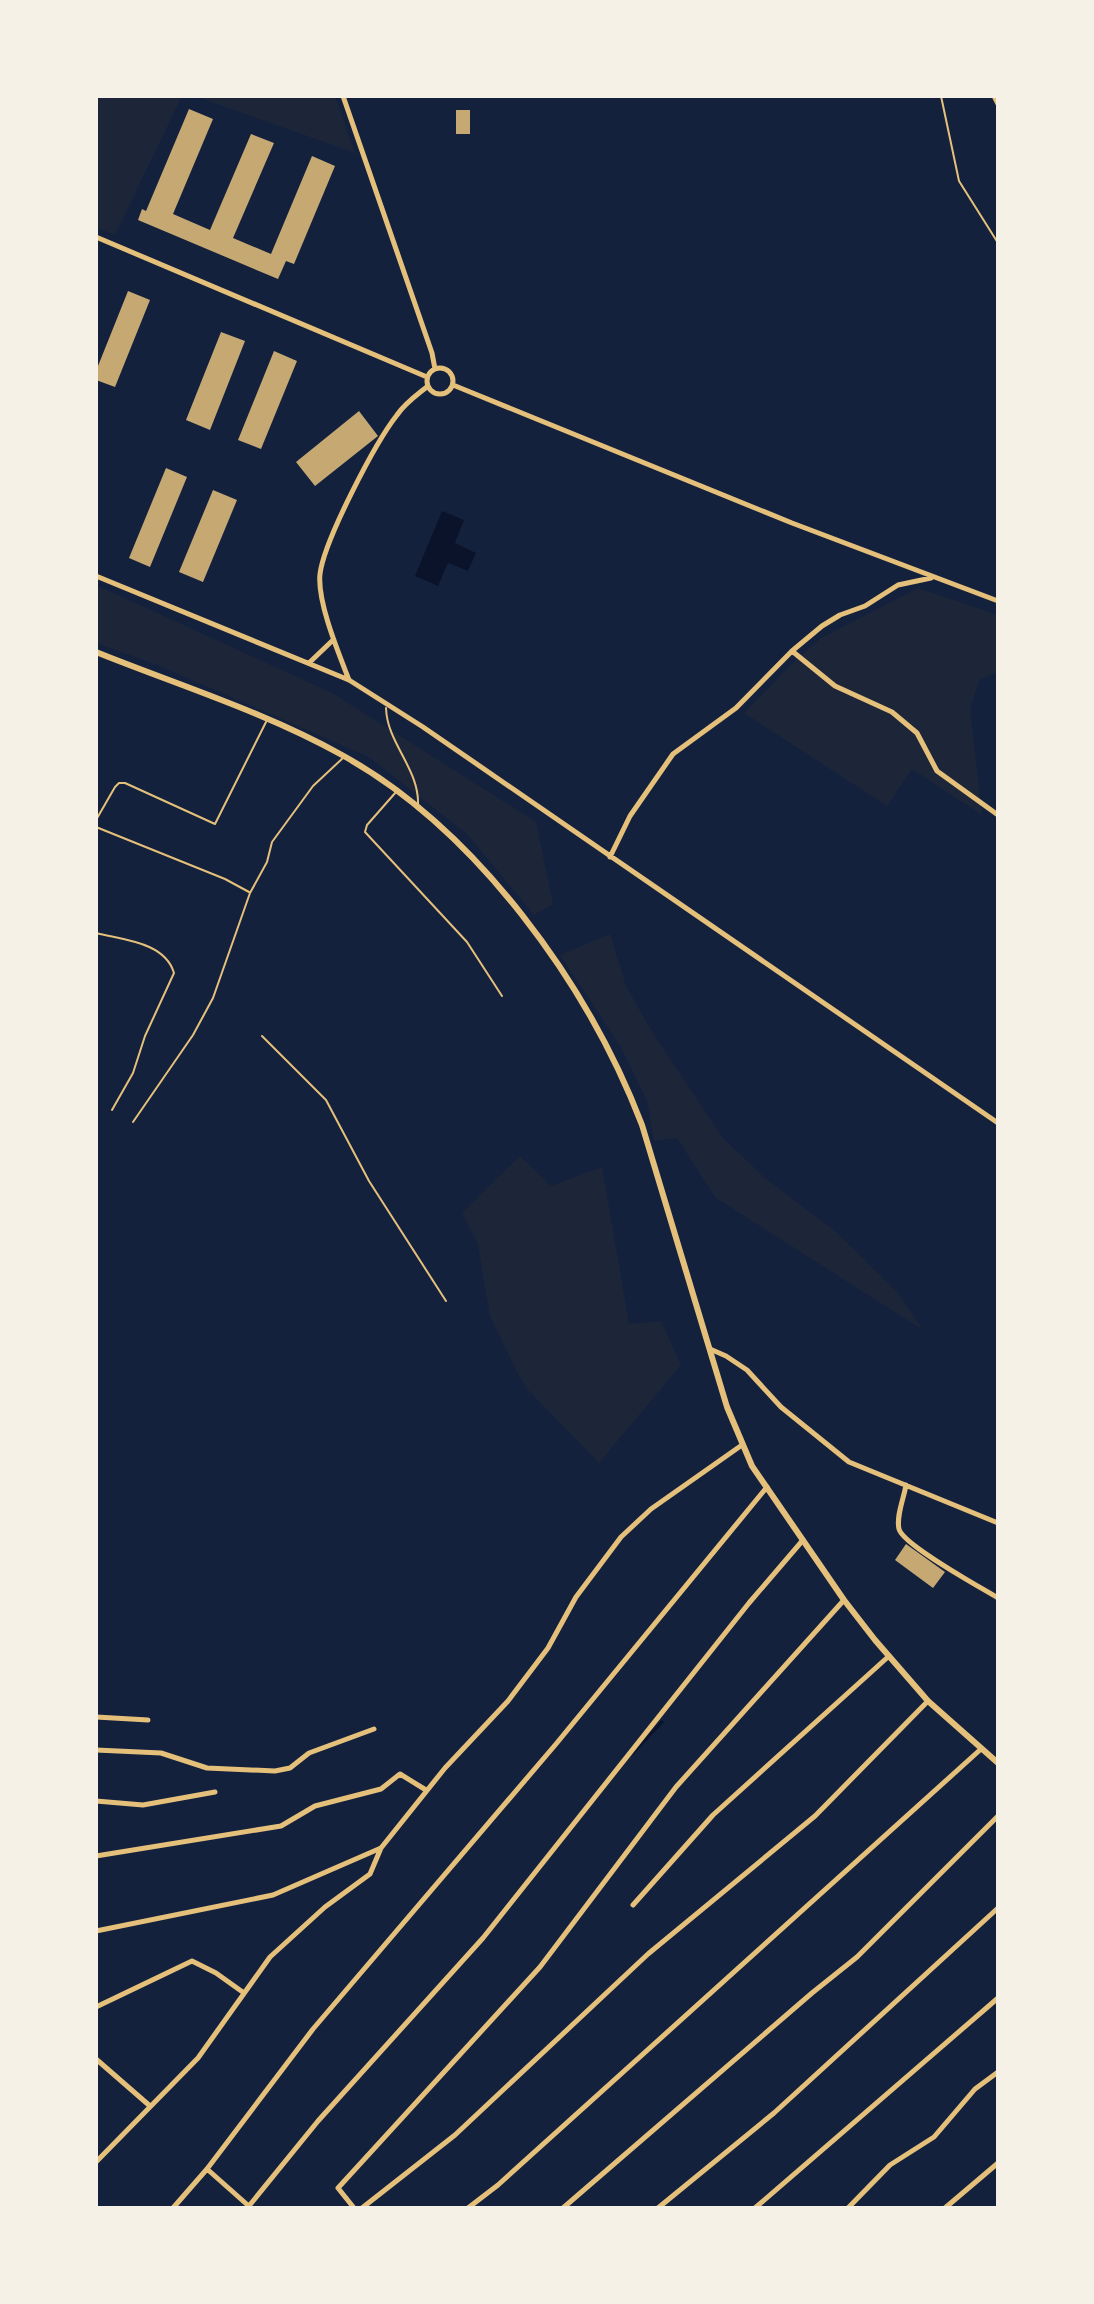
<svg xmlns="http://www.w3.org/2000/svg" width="1094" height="2304" viewBox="0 0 1094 2304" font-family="Karla,sans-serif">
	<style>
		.green { fill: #1d2539 }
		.water { fill: #0b132b }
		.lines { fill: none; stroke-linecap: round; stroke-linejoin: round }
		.stream { stroke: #0b132b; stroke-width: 3 }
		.building { fill: #c6a872 }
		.service { stroke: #e5c07b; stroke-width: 2 }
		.minor { stroke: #e5c07b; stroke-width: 5 }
		.tertiary { stroke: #e5c07b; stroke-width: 6 }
	</style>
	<rect width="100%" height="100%" fill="#14213d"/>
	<path class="green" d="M 96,96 L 182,96 L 115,235 L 96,227 Z
		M 195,96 L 335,96 L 355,153 Z
		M 96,585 L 332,693 L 536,822 L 553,904 L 534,915 L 467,834 L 369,757 L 160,666 L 96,643 Z
		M 918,588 L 998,615 L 998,672 L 980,679 L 970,708 L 982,815 L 912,769 L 887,806 L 744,713 L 791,665 L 821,638 Z
		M 610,934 L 626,986 L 654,1035 L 722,1137 L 764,1177 L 836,1232 L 898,1293 L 923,1330 L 716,1198 L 677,1138 L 654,1141 L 647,1101 L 621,1047 L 560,955 Z
		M 520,1156 L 551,1186 L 602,1167 L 629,1324 L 661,1321 L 681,1365 L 599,1463 L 527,1389 L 517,1372 L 490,1316 L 478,1244 L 462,1213 Z"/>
	<path class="water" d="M 442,511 L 464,520 L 455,543 L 476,553 L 468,571 L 448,563 L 438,586 L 415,576 Z"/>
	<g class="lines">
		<path class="stream" d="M 633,1753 L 662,1722"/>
	</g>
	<path class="building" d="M 189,109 L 213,119 L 173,214 L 210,230 L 251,134 L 274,143 L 233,238 L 271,254 L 312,156 L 335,166 L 294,264 L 286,261 L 278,279 L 138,220 L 142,209 L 146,211 Z
		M 456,110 L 470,110 L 470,134 L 456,134 Z
		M 128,291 L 150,300 L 115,387 L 96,380 L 96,371 Z
		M 221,332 L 245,341 L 210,430 L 186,420 Z
		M 274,351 L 297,361 L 261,449 L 238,440 Z
		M 359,411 L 378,436 L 315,486 L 296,462 Z
		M 166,468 L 187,477 L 150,567 L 129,558 Z
		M 213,490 L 237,500 L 203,582 L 179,572 Z
		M 906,1544 L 945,1572 L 933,1588 L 895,1560 Z"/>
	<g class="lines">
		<path class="service" d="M 941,96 L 959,181 L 998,243
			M 386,708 C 387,744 420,769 418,806
			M 396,792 L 367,825 L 365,832 L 467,942 L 502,996
			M 96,820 L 115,787 L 119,783 L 125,783 L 215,824 L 266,722
			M 96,827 L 225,879 L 249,892
			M 96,933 C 123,940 165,942 174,973 L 145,1036 L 133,1073 L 112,1110
			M 262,1036 L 326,1100 L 369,1181 L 446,1301
			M 133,1122 L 193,1035 L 213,998 L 250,893 L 267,862 L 272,842 L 313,786 L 344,757"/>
		<path class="minor" d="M 343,96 L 432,353 L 435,369
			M 994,96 L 998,104
			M 96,237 L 427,377
			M427 381a13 13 0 1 1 26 0a13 13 0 1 1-26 0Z
			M 453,385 L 792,523 L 998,601
			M 96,576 L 349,680 L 423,727 L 998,1123
			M 792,651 L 835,686 L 892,712 L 917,733 L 937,771 L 998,815
			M 309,663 L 333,640
			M 349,680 C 339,654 317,602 320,574 C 324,541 375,443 397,415 C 405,403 417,395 428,386
			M 610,857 L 630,816 L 673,754 L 736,708 L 792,651 L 822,626 L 840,615 L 865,606 L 898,585 L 931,578
			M 710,1349 L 726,1356 L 747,1370 L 781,1407 L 849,1462 L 998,1523
			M 906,1485 C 904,1498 896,1516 899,1529 C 903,1545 980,1587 998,1598
			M 96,1717 L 148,1720
			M 96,1750 L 161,1753 L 207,1768 L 275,1771 L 290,1768 L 309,1753 L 374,1729
			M 96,1801 L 143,1805 L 215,1792
			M 96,1856 L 281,1826 L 315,1806 L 381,1789 L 400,1774 L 426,1790
			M 633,1905 L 713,1815 L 889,1656
			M 96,1931 L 273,1895 L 381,1848
			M 96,2007 L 192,1961 L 216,1973 L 244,1993
			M 96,2059 L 150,2106
			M 96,2162 L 198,2058 L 270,1957 L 325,1907 L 370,1874 L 381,1848 L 445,1768 L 508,1701 L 548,1648 L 576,1597 L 621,1537 L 651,1509 L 742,1445
			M 207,2169 L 251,2208
			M 249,2206 L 318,2121 L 483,1938 L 749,1603 L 803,1540
			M 173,2208 L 207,2169 L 313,2029 L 556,1744 L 767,1487
			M 354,2208 L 338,2188 L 540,1967 L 676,1787 L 844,1600
			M 362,2208 L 455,2135 L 648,1954 L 815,1816 L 928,1701
			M 468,2208 L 498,2185 L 981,1749
			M 563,2208 L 812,1993 L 857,1957 L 998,1816
			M 658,2208 L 774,2113 L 998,1908
			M 755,2208 L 998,1998
			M 848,2208 L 890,2165 L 934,2137 L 975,2089 L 998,2072
			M 945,2208 L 998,2163"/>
		<path class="tertiary" d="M 96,652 C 178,685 265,712 342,755 C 476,829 588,984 642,1125 L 727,1407 L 752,1466 L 844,1600 L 875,1640 L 928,1701 L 998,1763"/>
	</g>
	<rect width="1094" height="2304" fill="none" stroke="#f6f1e7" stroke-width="196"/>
</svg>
